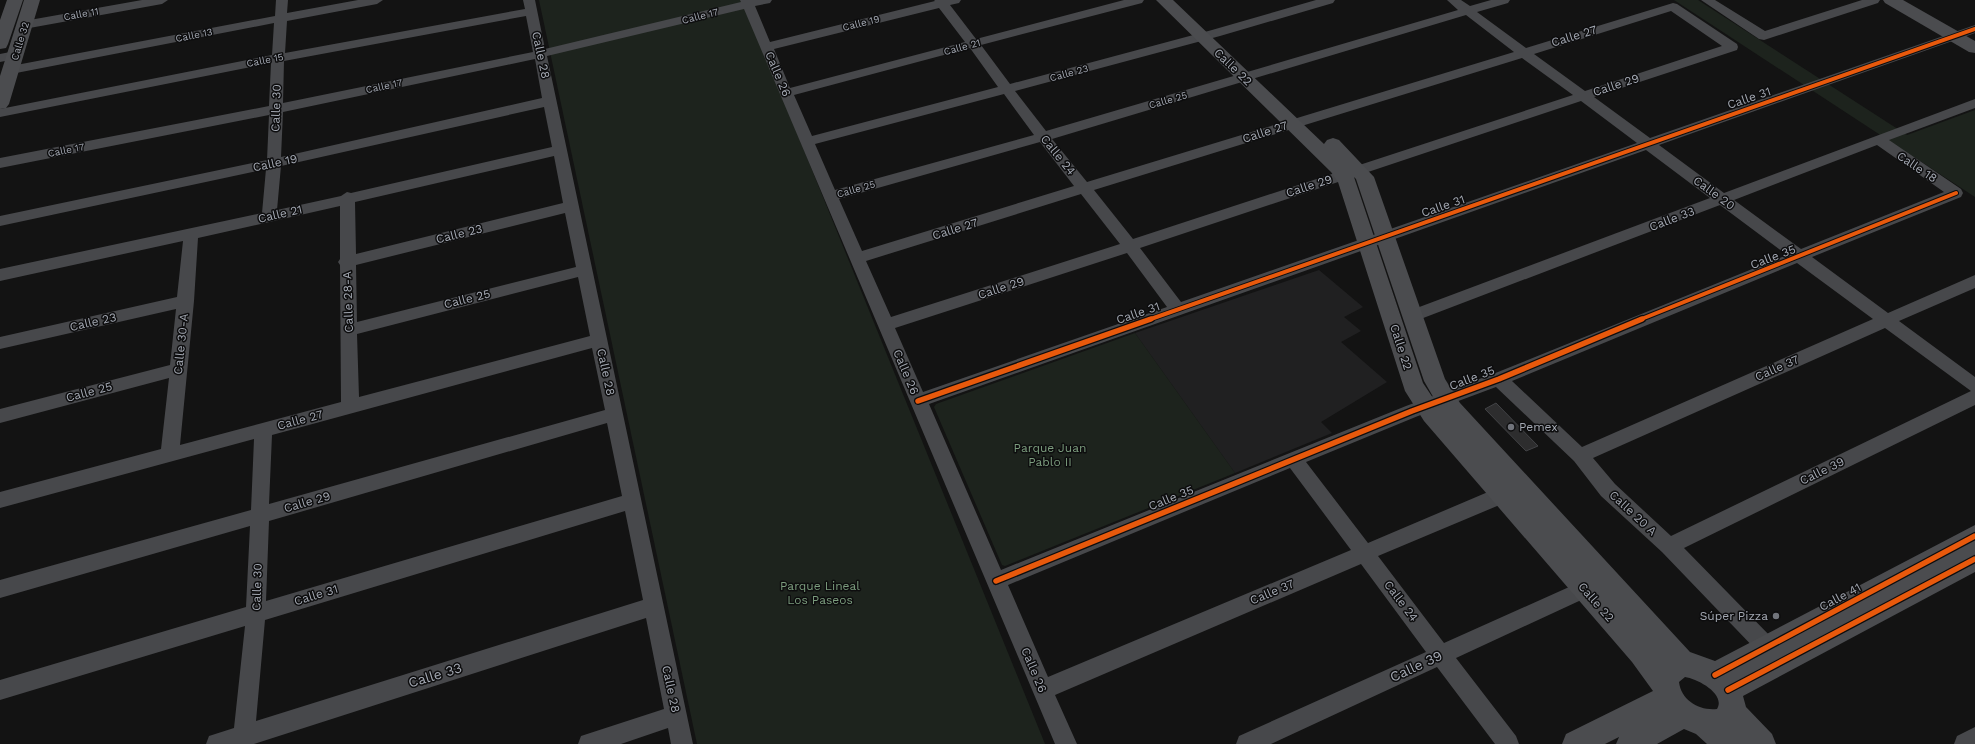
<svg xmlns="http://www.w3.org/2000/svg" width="1975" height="744" viewBox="0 0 1975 744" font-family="'Work Sans',sans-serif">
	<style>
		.built { fill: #202021 }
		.green { fill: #1d231d }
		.building { fill: #2d2d2e; stroke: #424346 }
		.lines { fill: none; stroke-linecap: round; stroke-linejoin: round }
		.street { fill: #47484b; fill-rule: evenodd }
		.secondary { fill: #4b4c4f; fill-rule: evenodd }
		.cycleway-far1-casing { stroke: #0d0d0e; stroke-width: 6 }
		.cycleway-casing { stroke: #0d0d0e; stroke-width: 8 }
		.cycleway-far1 { stroke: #e8590c; stroke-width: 4 }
		.cycleway { stroke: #e8590c; stroke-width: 5.5 }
		.poi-dot { fill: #71747b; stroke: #0d0d0e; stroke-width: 1.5 }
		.labels { text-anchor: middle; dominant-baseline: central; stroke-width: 3; stroke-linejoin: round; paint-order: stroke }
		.far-street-label { font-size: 10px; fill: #a4a9b3; stroke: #0d0d0e }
		.street-label { font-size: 12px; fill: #a4a9b3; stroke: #0d0d0e }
		.poi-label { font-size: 12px; fill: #a4a9b3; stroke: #0d0d0e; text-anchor: start }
		.park-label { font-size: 12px; fill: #7c9d7e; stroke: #0d0d0e }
		.near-street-label { font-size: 14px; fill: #a4a9b3; stroke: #0d0d0e }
	</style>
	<rect width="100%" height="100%" fill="#131313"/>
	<path class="built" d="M 1319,270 L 1363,307 L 1344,317 L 1361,331 L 1341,342 L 1387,382 L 1321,422 L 1332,433 L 1235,473 L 1135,333 Z"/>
	<path class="green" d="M 539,0 L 743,0 L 1045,744 L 697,744 Z
		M 1674,0 L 1698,0 L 1907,135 L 1975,110 L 1975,197 Z
		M 1135,333 L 1235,473 L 1005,566 L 1002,565 L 934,407 L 936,404 Z"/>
	<path class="building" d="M 1496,403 L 1538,446 L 1526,451 L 1485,409 Z"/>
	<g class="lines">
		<path class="street" d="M 142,0 L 168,0 L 162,4 L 24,29 L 18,25 L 24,21 Z
			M 276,0 L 288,0 L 287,13 L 358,0 L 383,0 L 377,4 L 287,21 L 285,53 L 525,9 L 523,0 L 535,0 L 545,49 L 741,2 L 740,0 L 772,0 L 770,3 L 755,6 L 770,42 L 935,1 L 934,0 L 961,0 L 959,3 L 950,5 L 976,39 L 1124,0 L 1144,0 L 1142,3 L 981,45 L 1010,84 L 1212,30 L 1316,0 L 1335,0 L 1333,3 L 1220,36 L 1015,91 L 1046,131 L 1458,10 L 1447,0 L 1461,0 L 1470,6 L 1491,0 L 1510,0 L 1508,3 L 1477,12 L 1526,48 L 1673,3 L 1677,4 L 1737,44 L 1738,47 L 1737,50 L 1594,97 L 1650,138 L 1975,25 L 1975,33 L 1659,145 L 1724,193 L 1975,99 L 1975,108 L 1889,140 L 1961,189 L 1963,193 L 1961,197 L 1812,257 L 1888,313 L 1975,275 L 1975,288 L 1899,321 L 1975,377 L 1975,405 L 1684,548 L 1774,640 L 1777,647 L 1774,654 L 1767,657 L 1760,654 L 1662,552 L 1601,496 L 1574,461 L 1496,387 L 1418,416 L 1306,462 L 1368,543 L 1495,489 L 1502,487 L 1509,489 L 1511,495 L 1509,501 L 1378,556 L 1444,643 L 1578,583 L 1585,580 L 1592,583 L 1595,589 L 1592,595 L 1456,658 L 1516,736 L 1519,744 L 1495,744 L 1437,667 L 1271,744 L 1236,744 L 1239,736 L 1426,652 L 1361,564 L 1055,695 L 1077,744 L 1055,744 L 744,9 L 547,56 L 693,744 L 671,744 L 668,728 L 621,744 L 578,744 L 581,736 L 664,709 L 646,618 L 254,744 L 206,744 L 209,736 L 234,728 L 245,626 L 0,700 L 0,680 L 246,607 L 250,526 L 0,598 L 0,580 L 251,510 L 254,439 L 0,508 L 0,492 L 161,449 L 169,378 L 0,423 L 0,409 L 170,365 L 176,309 L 0,349 L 0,337 L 177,297 L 183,241 L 0,281 L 0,269 L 262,213 L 266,169 L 0,226 L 0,216 L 267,160 L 269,115 L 0,168 L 0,158 L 269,106 L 271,63 L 0,117 L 0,109 L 272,55 L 274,23 L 11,74 L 6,73 L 4,70 L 6,67 L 11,66 L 275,16 ZM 939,8 L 965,42 L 790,88 L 774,49 ZM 1671,11 L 1722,46 L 1585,91 L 1534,54 ZM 1466,15 L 1514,52 L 1087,182 L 1052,139 ZM 526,16 L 533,52 L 283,103 L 284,61 ZM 970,48 L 998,87 L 812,136 L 794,95 ZM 1522,58 L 1573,95 L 1133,239 L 1094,190 ZM 535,59 L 542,98 L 281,157 L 283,112 ZM 1004,94 L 1034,135 L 835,190 L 815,144 ZM 1581,101 L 1637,143 L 1181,302 L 1140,248 ZM 544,107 L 552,147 L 351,193 L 347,192 L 341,196 L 277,210 L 281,166 ZM 1040,142 L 1074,186 L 862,251 L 839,199 ZM 1877,145 L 1944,192 L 1801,249 L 1734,200 ZM 1646,150 L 1710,198 L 1406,312 L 1404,316 L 1406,320 L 1412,322 L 1418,320 L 1720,205 L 1787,255 L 1493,374 L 1406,406 L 1001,570 L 929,404 ZM 554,156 L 563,203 L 356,254 L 355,202 ZM 1081,194 L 1120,244 L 891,317 L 866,261 ZM 340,206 L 340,259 L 338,262 L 340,265 L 341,402 L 180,445 L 194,301 L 198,238 ZM 565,213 L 576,267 L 357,322 L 356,265 ZM 1127,253 L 1167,307 L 923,392 L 895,328 ZM 1797,263 L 1873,319 L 1582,447 L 1512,381 ZM 578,277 L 590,336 L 359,397 L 357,334 ZM 1885,328 L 1971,391 L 1671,536 L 1615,484 L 1593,458 ZM 592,348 L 605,410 L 269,504 L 272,435 ZM 607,423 L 622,496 L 266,601 L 269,521 ZM 1290,468 L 1351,550 L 1048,677 L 1008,585 ZM 625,511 L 643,600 L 256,721 L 265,620 Z
			M 1701,0 L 1715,0 L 1765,31 L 1862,0 L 1880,0 L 1878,3 L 1764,40 L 1759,39 Z
			M 15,51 L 20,52 L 21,55 L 20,58 L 0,62 L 0,54 Z
			M 1975,727 L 1975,744 L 1954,744 L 1957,736 Z"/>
		<path class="secondary" d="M 7,0 L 23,0 L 8,44 L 6,48 L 0,49 L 0,20 Z
			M 24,0 L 40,0 L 9,104 L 6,108 L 0,109 L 0,76 Z
			M 1156,0 L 1173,0 L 1324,144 L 1327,140 L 1333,138 L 1339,140 L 1374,177 L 1445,379 L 1460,403 L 1690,652 L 1715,661 L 1975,525 L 1975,572 L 1743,696 L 1746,707 L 1772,734 L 1776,744 L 1707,744 L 1696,734 L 1684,729 L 1657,744 L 1616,744 L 1619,737 L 1605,744 L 1562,744 L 1566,734 L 1653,691 L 1632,662 L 1424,421 L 1405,391 L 1338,182 L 1331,172 ZM 1354,177 L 1356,179 L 1424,381 L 1439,407 L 1423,383 ZM 1685,677 C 1698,679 1726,694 1717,709 C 1699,711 1681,700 1679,682 Z
			M 1883,0 L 1903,0 L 1975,41 L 1975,53 L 1969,52 L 1885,3 Z"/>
		<defs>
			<path id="cycleway-far1" d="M 1148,320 L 1975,29
				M 1639,320 L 1956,193"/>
			<path id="cycleway" d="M 918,401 L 1151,319
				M 996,581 L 1412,411 L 1499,379 L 1642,319
				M 1715,675 L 1975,536
				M 1728,690 L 1975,559"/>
		</defs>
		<use href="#cycleway-far1" class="cycleway-far1-casing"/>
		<use href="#cycleway" class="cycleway-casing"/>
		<use href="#cycleway-far1" class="cycleway-far1"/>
		<use href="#cycleway" class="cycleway"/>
	</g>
	<g class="poi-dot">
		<circle cx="1511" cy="427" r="4"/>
		<circle cx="1776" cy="616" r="4"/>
	</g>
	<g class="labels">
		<g class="far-street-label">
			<text transform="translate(81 14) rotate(-10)">Calle 11</text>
			<text transform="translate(700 16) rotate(-14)">Calle 17</text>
			<text transform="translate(861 23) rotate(-14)">Calle 19</text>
			<text transform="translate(194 35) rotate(-11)">Calle 13</text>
			<text transform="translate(20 41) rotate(-73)">Calle 32</text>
			<text transform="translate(962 47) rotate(-15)">Calle 21</text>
			<text transform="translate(265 60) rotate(-11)">Calle 15</text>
			<text transform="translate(1069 73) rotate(-15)">Calle 23</text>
			<text transform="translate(384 86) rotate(-12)">Calle 17</text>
			<text transform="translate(1168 100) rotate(-16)">Calle 25</text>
			<text transform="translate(66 150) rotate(-11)">Calle 17</text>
			<text transform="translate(856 189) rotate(-16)">Calle 25</text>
		</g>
		<g class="street-label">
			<text transform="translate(1574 36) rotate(-17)">Calle 27</text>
			<text transform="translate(541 55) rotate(78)">Calle 28</text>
			<text transform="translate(1233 67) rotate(44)">Calle 22</text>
			<text transform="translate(778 74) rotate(67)">Calle 26</text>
			<text transform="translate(1616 85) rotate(-18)">Calle 29</text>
			<text transform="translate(1749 98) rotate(-19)">Calle 31</text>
			<text transform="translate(276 108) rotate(-88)">Calle 30</text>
			<text transform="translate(1265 132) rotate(-18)">Calle 27</text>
			<text transform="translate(1058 155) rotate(51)">Calle 24</text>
			<text transform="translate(275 163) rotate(-12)">Calle 19</text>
			<text transform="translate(1917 167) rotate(34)">Calle 18</text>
			<text transform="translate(1309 186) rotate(-18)">Calle 29</text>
			<text transform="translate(1714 193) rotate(36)">Calle 20</text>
			<text transform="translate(1443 206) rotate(-19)">Calle 31</text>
			<text transform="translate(280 214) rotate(-13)">Calle 21</text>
			<text transform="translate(1672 219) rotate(-21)">Calle 33</text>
			<text transform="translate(955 229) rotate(-17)">Calle 27</text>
			<text transform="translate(459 234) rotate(-14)">Calle 23</text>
			<text transform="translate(1773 257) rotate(-21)">Calle 35</text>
			<text transform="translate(1001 288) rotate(-18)">Calle 29</text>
			<text transform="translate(467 299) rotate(-14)">Calle 25</text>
			<text transform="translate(348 302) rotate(-92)">Calle 28-A</text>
			<text transform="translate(1138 313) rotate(-19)">Calle 31</text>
			<text transform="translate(93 322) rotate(-13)">Calle 23</text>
			<text transform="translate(181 344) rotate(-84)">Calle 30-A</text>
			<text transform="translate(1401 347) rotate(72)">Calle 22</text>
			<text transform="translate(1777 368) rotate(-24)">Calle 37</text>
			<text transform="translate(606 372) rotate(78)">Calle 28</text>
			<text transform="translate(906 372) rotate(67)">Calle 26</text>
			<text transform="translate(1472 378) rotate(-21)">Calle 35</text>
			<text transform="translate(89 392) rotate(-15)">Calle 25</text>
			<text transform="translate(300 420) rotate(-15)">Calle 27</text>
			<text transform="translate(1822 471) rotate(-26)">Calle 39</text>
			<text transform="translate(1171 498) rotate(-22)">Calle 35</text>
			<text transform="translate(307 502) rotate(-16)">Calle 29</text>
			<text transform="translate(1633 513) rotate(43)">Calle 20 A</text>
			<text transform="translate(257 587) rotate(-88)">Calle 30</text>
			<text transform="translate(1272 592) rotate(-23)">Calle 37</text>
			<text transform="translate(316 595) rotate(-17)">Calle 31</text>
			<text transform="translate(1840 597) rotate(-28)">Calle 41</text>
			<text transform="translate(1401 601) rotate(53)">Calle 24</text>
			<text transform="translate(1596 602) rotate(49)">Calle 22</text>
			<text transform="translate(1034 670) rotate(67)">Calle 26</text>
			<text transform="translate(671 689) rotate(78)">Calle 28</text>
		</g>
		<g class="poi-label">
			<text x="1519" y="427">Pemex</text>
			<text x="1768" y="616" text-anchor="end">Súper Pizza</text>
		</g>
		<g class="park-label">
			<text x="1050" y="448">Parque Juan<tspan x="1050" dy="14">Pablo II</tspan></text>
			<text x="820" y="586">Parque Lineal<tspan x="820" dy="14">Los Paseos</tspan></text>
		</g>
		<g class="near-street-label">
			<text transform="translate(1416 666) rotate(-25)">Calle 39</text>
			<text transform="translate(435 675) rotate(-17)">Calle 33</text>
		</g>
	</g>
</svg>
